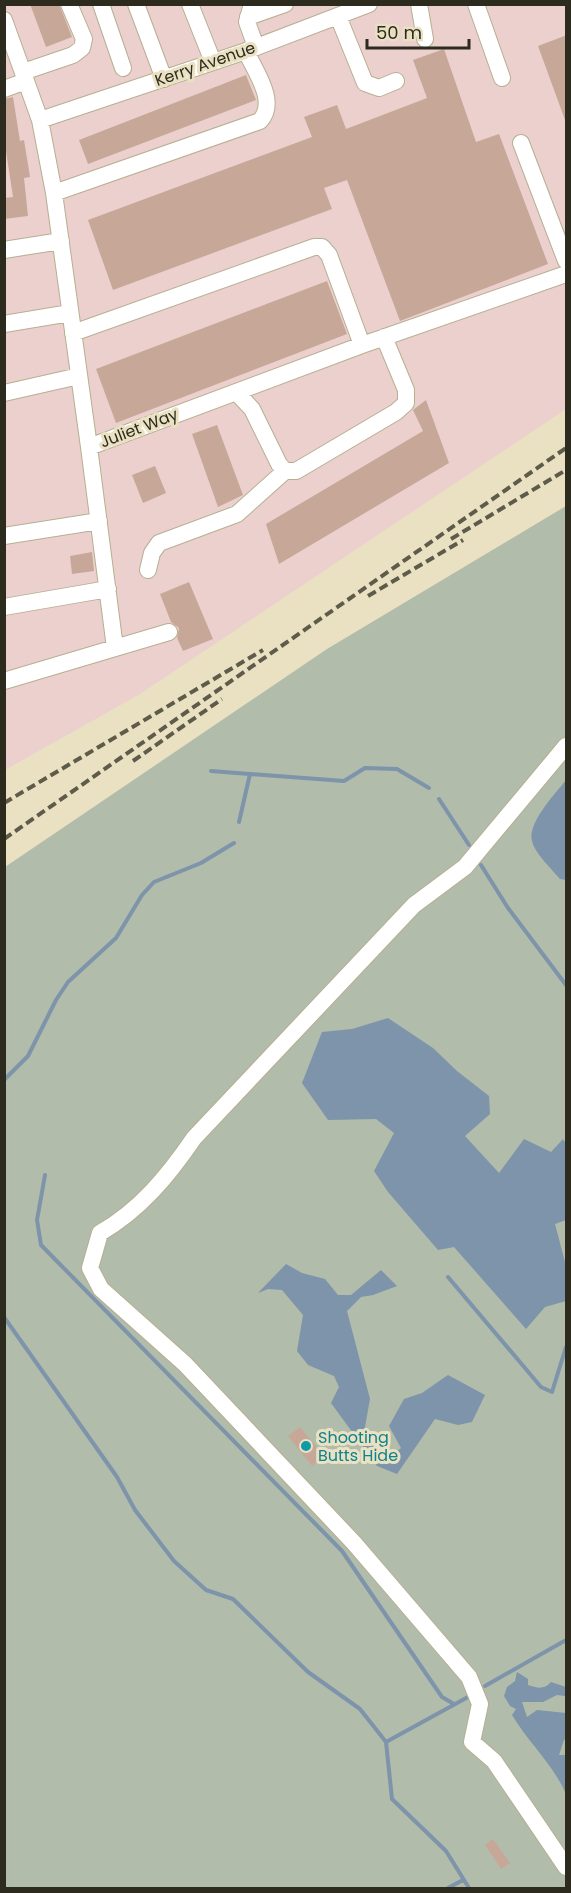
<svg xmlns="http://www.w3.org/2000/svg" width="571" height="1893" viewBox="0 0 571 1893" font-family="Poppins,sans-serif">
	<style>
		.industrial { fill: #ebd0cd }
		.green { fill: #b1bcab }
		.water { fill: #7d94aa }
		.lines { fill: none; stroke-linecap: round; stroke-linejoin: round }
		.stream { stroke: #7d94aa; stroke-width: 4 }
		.building { fill: #c7a898 }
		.minor-casing { stroke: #b7af91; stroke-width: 18 }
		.minor { stroke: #fff; stroke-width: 16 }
		.rail { stroke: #5f5b4a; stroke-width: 4; stroke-dasharray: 9 4.5; stroke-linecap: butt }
		.culture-dot { fill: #0f9aa8; stroke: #e9e1c2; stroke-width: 2 }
		.labels { text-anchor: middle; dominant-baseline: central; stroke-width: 6; stroke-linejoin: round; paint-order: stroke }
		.street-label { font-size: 16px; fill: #2d2a1e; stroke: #e9e1c2 }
		.culture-label { font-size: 16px; fill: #0d838f; stroke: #e9e1c2; text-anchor: start }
	</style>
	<rect width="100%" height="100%" fill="#e9e1c2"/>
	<path class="industrial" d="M 5,5 L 566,5 L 566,409 L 140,694 L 5,770 Z"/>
	<path class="green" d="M 566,506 L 566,1888 L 5,1888 L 5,867 L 327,649 Z"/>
	<path class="water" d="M 566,780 L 566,880 L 560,879 C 552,869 535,854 532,841 C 527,823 556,793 566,780 Z
		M 388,1018 L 433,1048 L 457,1071 L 489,1096 L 490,1114 L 465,1136 L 499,1173 L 524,1139 L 551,1152 L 563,1139 L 566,1144 L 566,1220 L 555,1224 L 566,1266 L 566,1301 L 545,1307 L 526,1329 L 454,1247 L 438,1250 L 388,1192 L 374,1171 L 394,1133 L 376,1119 L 328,1120 L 302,1083 L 322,1032 L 352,1029 Z
		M 286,1264 L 302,1273 L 325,1279 L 338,1295 L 351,1295 L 381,1270 L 397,1286 L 373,1295 L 361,1297 L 347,1311 L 370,1399 L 363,1438 L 387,1459 L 401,1448 L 389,1426 L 404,1399 L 422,1393 L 448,1375 L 485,1395 L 472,1422 L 458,1425 L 435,1419 L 397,1474 L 377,1466 L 331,1403 L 339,1387 L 334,1376 L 308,1365 L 297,1351 L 303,1315 L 282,1290 L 268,1289 L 258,1293 Z
		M 517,1672 L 528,1679 L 528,1685 C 537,1688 544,1690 551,1682 L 566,1687 L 565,1696 L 557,1695 L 543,1702 L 522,1702 L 527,1717 L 537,1710 L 566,1713 L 566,1739 L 564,1740 L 559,1755 L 566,1755 L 566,1794 C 553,1764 528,1742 512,1715 L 516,1709 L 510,1706 L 504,1696 L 507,1687 L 515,1681 Z"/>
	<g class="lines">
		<path class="stream" d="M 211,771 L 344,781 L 365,768 L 397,769 L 429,788
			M 439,799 L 469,845
			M 239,822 L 250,774
			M 481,865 L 508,908 L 566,985
			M 4,1080 L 28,1056 L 56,1000 L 68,982 L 116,938 L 142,895 L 154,882 L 201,863 L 234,843
			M 45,1175 L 37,1220 L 41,1245 L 342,1551 L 442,1697 L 454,1704
			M 448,1277 L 541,1387 L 552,1392 L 566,1347
			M 4,1317 L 117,1477 L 135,1510 L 174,1561 L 206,1590 L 233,1599 L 308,1672 L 360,1709 L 386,1742 L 392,1799 L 446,1851 L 469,1888
			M 485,1686 L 566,1640
			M 386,1742 L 468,1697
			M 448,1888 L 463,1880"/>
	</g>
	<path class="building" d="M 30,4 L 59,4 L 72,37 L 46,47 Z
		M 567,35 L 567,119 L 565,120 L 538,46 Z
		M 444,49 L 476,142 L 499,134 L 548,264 L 400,321 L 347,180 L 324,188 L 332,209 L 113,290 L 88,220 L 312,137 L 304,117 L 337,105 L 346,129 L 427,98 L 413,60 Z
		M 246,75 L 256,100 L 88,164 L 79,140 Z
		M 13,97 L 20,141 L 24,140 L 30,177 L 24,178 L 28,216 L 4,219 L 4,198 L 13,197 L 4,138 L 4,99 Z
		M 327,281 L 347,334 L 116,423 L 96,369 Z
		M 426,400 L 449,463 L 279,564 L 266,524 L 423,431 L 413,410 Z
		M 217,425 L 243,495 L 218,507 L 192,434 Z
		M 155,466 L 166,493 L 143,503 L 132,475 Z
		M 92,552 L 94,571 L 72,574 L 70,556 Z
		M 189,582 L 213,639 L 183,651 L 177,638 L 179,628 L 171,622 L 160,594 Z
		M 300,1427 L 324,1456 L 312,1466 L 288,1436 Z
		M 493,1839 L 510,1863 L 501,1869 L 485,1845 Z"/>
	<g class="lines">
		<defs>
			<path id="minor" d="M 101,4 L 123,68
				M 136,4 L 164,79
				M 190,4 L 213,62
				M 252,4 L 247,22 L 256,47
				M 419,4 L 425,39
				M 476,4 L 502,78
				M 338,16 L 365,83 L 379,88 L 396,81
				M 248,17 L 285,4
				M 4,20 L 40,120 L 54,193 L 89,447 L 362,345 L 566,274
				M 23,72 L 73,55 L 82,48 L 84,39 L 69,4
				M 4,89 L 26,81
				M 40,120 L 246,51 L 369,4
				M 521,143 L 566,261
				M 54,193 L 260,121 C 278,101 255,72 246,51
				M 4,250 L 61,241
				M 4,324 L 70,313
				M 73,333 L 314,247 L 322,247 L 329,255 L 362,345
				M 236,392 L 252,409 L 279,464 L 285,471 L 296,471 L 396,412 L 406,403 L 406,390 L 384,337
				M 4,393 L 79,376
				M 89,447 L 115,648 L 169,632
				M 4,536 L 99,521
				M 148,570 L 152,553 L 159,543 L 237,514 L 285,471
				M 4,607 L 108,589
				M 4,681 L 115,648
				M 566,746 L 465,867 L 414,905 L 194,1138 C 168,1176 140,1210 100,1233 L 90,1268 L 101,1289 L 185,1364 L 354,1543 L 469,1677 L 480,1704 L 472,1742 L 494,1761 L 566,1867"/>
		</defs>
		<use href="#minor" class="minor-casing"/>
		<use href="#minor" class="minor"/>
		<path class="rail" d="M 451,539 L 566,470
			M 368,596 L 463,540
			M 133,761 L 222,699
			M 4,803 L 263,650
			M 4,839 L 566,448"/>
	</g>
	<circle class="culture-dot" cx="306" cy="1446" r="6"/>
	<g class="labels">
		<g class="street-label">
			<text transform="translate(205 64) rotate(-19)">Kerry Avenue</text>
			<text transform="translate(139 428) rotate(-21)">Juliet Way</text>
		</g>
		<g class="culture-label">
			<text x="318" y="1437">Shooting<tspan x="318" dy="18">Butts Hide</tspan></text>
		</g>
	</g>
	<rect width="571" height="1893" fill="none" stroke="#2d2a1e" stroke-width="12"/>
	<path d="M367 39v9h102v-9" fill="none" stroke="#2d2a1e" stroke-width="3"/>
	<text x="376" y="39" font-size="18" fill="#2d2a1e" stroke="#e9e1c2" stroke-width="4.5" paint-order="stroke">50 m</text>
</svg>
